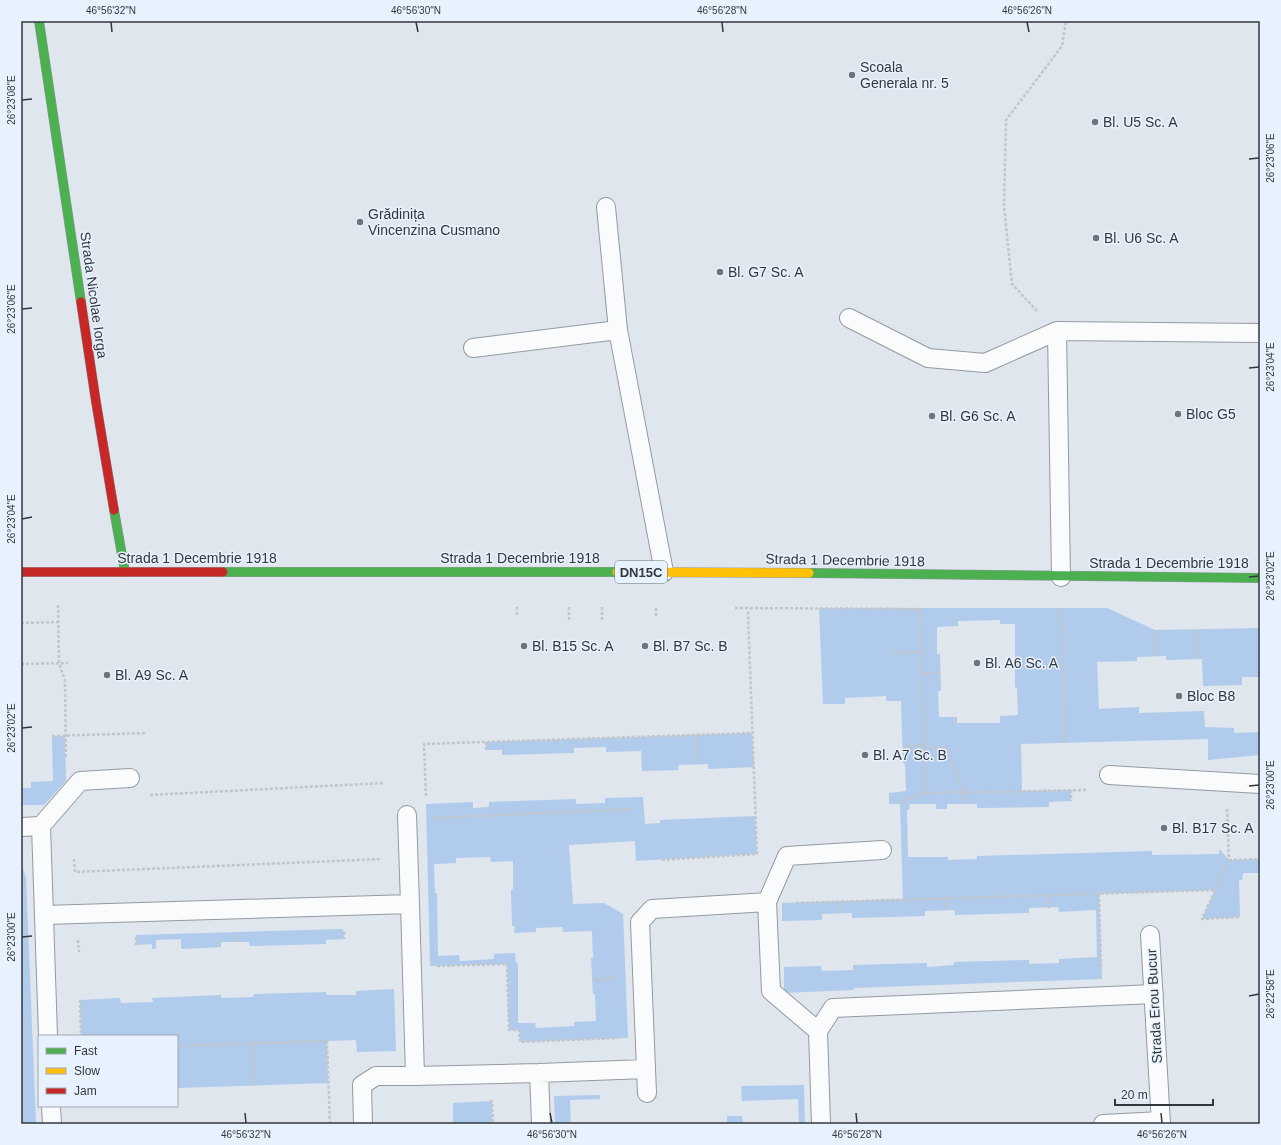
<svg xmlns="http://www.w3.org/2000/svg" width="1281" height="1145" viewBox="0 0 1281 1145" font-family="Arial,sans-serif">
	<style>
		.green { fill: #b0cbeb; fill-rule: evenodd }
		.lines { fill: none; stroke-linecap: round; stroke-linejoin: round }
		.lane-casing { stroke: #959aa0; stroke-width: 20 }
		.fast-casing { stroke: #959aa0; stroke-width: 10 }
		.slow-casing { stroke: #959aa0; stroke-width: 10 }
		.jam-casing { stroke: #959aa0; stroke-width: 10 }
		.path { stroke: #c3c6c9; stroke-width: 2.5; stroke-dasharray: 3 2; stroke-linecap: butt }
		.lane { stroke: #fafbfc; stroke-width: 18 }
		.fast { stroke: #4caf50; stroke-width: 9 }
		.slow { stroke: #ffc107; stroke-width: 9 }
		.jam { stroke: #c62828; stroke-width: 9 }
		.ticks { fill: none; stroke: #32373c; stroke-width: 1.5 }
		.poi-dot { fill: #6f747a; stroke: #e8f2fe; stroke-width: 1.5 }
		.labels { text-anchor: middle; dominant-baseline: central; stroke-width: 3; stroke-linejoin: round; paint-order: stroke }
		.shield { fill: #e8f2fe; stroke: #696f76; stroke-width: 1 }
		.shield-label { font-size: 13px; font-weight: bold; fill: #32373c }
		.poi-label { font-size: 14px; fill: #32373c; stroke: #e8f2fe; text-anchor: start }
		.street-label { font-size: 14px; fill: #32373c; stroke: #e8f2fe }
		.neatline { fill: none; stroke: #32373c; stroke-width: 1.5 }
		.ticks-label { font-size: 10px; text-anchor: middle; fill: #32373c }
	</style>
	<rect width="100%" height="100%" fill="#dfe6ee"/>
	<path class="green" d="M 819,608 L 1107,608 L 1155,630 L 1260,628 L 1260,677 L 1242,677 L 1242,685 L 1203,686 L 1202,659 L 1168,660 L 1166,660 L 1166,656 L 1137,657 L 1137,661 L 1097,662 L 1099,709 L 1139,707 L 1139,713 L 1204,711 L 1205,727 L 1234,728 L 1234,733 L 1260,732 L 1260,755 L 1208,760 L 1208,739 L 1021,744 L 1022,791 L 1071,790 L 1071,801 L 1049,802 L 1049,807 L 977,808 L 977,804 L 947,804 L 947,809 L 936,809 L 936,804 L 910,804 L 909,810 L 907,810 L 908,857 L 948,857 L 948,860 L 977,859 L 977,856 L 1152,851 L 1152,855 L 1219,854 L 1219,850 L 1221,851 L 1229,860 L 1260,859 L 1260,873 L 1243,873 L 1242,880 L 1239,880 L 1240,917 L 1202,919 L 1215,890 L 1099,894 L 1102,979 L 854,988 L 853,990 L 784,993 L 784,967 L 821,966 L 822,971 L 853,970 L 853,965 L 927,963 L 927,967 L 954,965 L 954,962 L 1029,960 L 1029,964 L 1059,963 L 1059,959 L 1097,957 L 1096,910 L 1059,912 L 1058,907 L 1029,908 L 1029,913 L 955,915 L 955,910 L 925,911 L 925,916 L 852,918 L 852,913 L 822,914 L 822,920 L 782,921 L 782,903 L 903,899 L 900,804 L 889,804 L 889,793 L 906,791 L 905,764 L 903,763 L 901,701 L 886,701 L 886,696 L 845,698 L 845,704 L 823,704 ZM 1000,620 L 1000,624 L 1015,624 L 1015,687 L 1017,688 L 1018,715 L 1000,716 L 1000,723 L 957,723 L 957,717 L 939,717 L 938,691 L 941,691 L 940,654 L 937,654 L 937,627 L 958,626 L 958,621 Z
		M 752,733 L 754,767 L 708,769 L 708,764 L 679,765 L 678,770 L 642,771 L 641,751 L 606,752 L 606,747 L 574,748 L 574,753 L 502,755 L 502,750 L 486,750 L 486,742 Z
		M 52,736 L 65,736 L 66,781 L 44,805 L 21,805 L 21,788 L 31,788 L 31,782 L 53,781 Z
		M 643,797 L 645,824 L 660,823 L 660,820 L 755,816 L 757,854 L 636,861 L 635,841 L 569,845 L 573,904 L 604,903 L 623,914 L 628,1038 L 520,1042 L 519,1030 L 509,1030 L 507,964 L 430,966 L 426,804 L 473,802 L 473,808 L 489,807 L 489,802 L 576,799 L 576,804 L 605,803 L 605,798 ZM 490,857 L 491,862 L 513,861 L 513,889 L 511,890 L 512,926 L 515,926 L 514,933 L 536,932 L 536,928 L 562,927 L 563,932 L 592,931 L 593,958 L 591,958 L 593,994 L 595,994 L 596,1021 L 574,1022 L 574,1026 L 536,1028 L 535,1023 L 518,1023 L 518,963 L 516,963 L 515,953 L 494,954 L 494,959 L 460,961 L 459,955 L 438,956 L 437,893 L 435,893 L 434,864 L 456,863 L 456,858 Z
		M 21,863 L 26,878 L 36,1124 L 21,1124 Z
		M 343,929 L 344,939 L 326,940 L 326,944 L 250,946 L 249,942 L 221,942 L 221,947 L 183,949 L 181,948 L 181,939 L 156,940 L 156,949 L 152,949 L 152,944 L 136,945 L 136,935 Z
		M 394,989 L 396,1051 L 357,1052 L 356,1040 L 327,1041 L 328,1083 L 177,1088 L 177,1036 L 81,1036 L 80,1000 L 120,998 L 121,1003 L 153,1002 L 152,998 L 221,995 L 221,998 L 253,997 L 254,994 L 326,992 L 326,995 L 356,995 L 356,991 Z
		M 804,1085 L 805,1124 L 799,1124 L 798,1099 L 742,1101 L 741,1086 Z
		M 600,1095 L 600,1099 L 570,1100 L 571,1124 L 555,1124 L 554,1096 Z
		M 492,1101 L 492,1124 L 453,1124 L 453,1103 Z
		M 727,1116 L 742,1116 L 743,1124 L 727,1124 Z"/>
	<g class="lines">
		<defs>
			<path id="lane" d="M 606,207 L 618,330 L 664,572
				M 849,318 L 928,358 L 985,363 L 1057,331 L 1260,333
				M 1057,331 L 1061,577
				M 473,348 L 618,330
				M 1109,775 L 1260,784
				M 407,815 L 410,904
				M 21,827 L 41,826
				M 767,902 L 771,991 L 818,1031
				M 44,915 L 410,904 L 415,1076 L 539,1073 L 541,1124
				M 1150,935 L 1161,1124
				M 48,1036 L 41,826 L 80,781 L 130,778
				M 539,1073 L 646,1069
				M 647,1093 L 640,922 L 652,909 L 767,902 L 787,856 L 882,850
				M 51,1106 L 52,1124
				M 363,1124 L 362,1085 L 376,1076 L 415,1076
				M 821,1124 L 818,1031 L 833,1008 L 1154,994
				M 1103,1124 L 1161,1121"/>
			<path id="fast" d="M 39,21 L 81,302
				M 114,510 L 125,572
				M 223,572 L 617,572
				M 809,573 L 1260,578"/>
			<path id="slow" d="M 617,572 L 809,573"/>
			<path id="jam" d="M 81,302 L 96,402 L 114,510
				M 21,572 L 223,572"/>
		</defs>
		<use href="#lane" class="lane-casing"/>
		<use href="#fast" class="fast-casing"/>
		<use href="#slow" class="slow-casing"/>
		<use href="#jam" class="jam-casing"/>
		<path class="path" d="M 1037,311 L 1012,284 L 1004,206 L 1006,120 L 1062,46 L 1066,21
			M 58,605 L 59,663 L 65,681 L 66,759
			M 735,608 L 920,609 L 925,793
			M 1061,609 L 1066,743
			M 517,615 L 517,607
			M 656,616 L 656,608
			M 569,620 L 569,607
			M 602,620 L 602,607
			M 21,623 L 58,622
			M 1155,630 L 1156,656
			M 1197,630 L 1197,659
			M 891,653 L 921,652
			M 21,664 L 68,663
			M 922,673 L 940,673
			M 697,735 L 698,764
			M 52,736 L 146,733
			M 590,738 L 591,747
			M 903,747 L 923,745
			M 924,748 L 946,747 L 964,792 L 965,804
			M 486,750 L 486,742
			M 1071,790 L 1071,801
			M 150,795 L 383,783
			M 426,796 L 424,744 L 752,733
			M 900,803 L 925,793 L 1087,790
			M 1227,809 L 1229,860 L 1202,919 L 1240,917
			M 433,818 L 634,809
			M 74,859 L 75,872 L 382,859
			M 662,860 L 757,854 L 748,613 L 751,609
			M 1229,860 L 1260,859
			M 1099,894 L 1101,970
			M 1049,896 L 1049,908
			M 945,898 L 945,910
			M 842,901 L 842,913
			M 796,903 L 1215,890
			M 344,932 L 344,939
			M 237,934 L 237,942
			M 136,937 L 136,945
			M 78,940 L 79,952
			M 437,966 L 507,964 L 509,1030 L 519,1030 L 520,1042 L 618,1038
			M 592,980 L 616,978
			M 80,1000 L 81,1036
			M 253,1044 L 254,1086
			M 177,1046 L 327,1041 L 330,1124
			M 490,1101 L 492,1101 L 493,1124"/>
		<use href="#lane" class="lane"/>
		<use href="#fast" class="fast"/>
		<use href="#slow" class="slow"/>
		<use href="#jam" class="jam"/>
	</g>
	<path class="ticks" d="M 111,22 L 112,32M 416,22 L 418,32M 722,22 L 723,32M 1027,22 L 1029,32M 22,100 L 32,99M 1249,159 L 1259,158M 22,309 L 32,308M 1249,368 L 1259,367M 22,519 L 32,517M 1249,577 L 1259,576M 22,728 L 32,727M 1249,786 L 1259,785M 22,937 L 32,936M 1249,996 L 1259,994M 245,1113 L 246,1123M 550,1113 L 552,1123M 856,1113 L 857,1123M 1161,1113 L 1162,1123"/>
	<g class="poi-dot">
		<circle cx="852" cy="75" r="4"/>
		<circle cx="1095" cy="122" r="4"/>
		<circle cx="360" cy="222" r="4"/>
		<circle cx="1096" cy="238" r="4"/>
		<circle cx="720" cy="272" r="4"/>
		<circle cx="1178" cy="414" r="4"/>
		<circle cx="932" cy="416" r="4"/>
		<circle cx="524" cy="646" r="4"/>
		<circle cx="645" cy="646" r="4"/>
		<circle cx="977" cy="663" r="4"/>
		<circle cx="107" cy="675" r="4"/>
		<circle cx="1179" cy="696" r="4"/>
		<circle cx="865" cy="755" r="4"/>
		<circle cx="1164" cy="828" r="4"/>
	</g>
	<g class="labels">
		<rect class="shield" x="615" y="561" width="52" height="22" rx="3"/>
		<g class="shield-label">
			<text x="641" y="572">DN15C</text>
		</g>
		<g class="poi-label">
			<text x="860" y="67">Scoala<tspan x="860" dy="16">Generala nr. 5</tspan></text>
			<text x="1103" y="122">Bl. U5 Sc. A</text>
			<text x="368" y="214">Grădinița<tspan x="368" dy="16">Vincenzina Cusmano</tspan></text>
			<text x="1104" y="238">Bl. U6 Sc. A</text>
			<text x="728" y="272">Bl. G7 Sc. A</text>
			<text x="1186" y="414">Bloc G5</text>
			<text x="940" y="416">Bl. G6 Sc. A</text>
			<text x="532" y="646">Bl. B15 Sc. A</text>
			<text x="653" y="646">Bl. B7 Sc. B</text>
			<text x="985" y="663">Bl. A6 Sc. A</text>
			<text x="115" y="675">Bl. A9 Sc. A</text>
			<text x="1187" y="696">Bloc B8</text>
			<text x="873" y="755">Bl. A7 Sc. B</text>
			<text x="1172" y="828">Bl. B17 Sc. A</text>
		</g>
		<g class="street-label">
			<text transform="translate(94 295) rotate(82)">Strada Nicolae Iorga</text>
			<text x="197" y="558">Strada 1 Decembrie 1918</text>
			<text x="520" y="558">Strada 1 Decembrie 1918</text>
			<text transform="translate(845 560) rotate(1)">Strada 1 Decembrie 1918</text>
			<text x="1169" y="563">Strada 1 Decembrie 1918</text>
			<text transform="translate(1154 1006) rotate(-93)">Strada Erou Bucur</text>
		</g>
	</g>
	<rect width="1281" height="1145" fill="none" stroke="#e8f2fe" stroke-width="44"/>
	<rect x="38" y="1035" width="140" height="72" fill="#e8f2fe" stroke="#9fa7b0"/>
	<rect x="46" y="1048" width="20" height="6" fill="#4caf50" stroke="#9fa7b0"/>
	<text x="74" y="1055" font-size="12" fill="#32373c">Fast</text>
	<rect x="46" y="1068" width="20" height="6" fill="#ffc107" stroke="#9fa7b0"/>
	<text x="74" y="1075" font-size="12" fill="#32373c">Slow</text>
	<rect x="46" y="1088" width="20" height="6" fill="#c62828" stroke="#9fa7b0"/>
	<text x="74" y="1095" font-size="12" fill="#32373c">Jam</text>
	<path d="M1115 1099v6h98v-6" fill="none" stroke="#32373c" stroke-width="2"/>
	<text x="1121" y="1099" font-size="12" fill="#32373c" stroke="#e8f2fe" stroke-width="3" paint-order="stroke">20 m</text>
	<rect x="22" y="22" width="1237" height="1101" class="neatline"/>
	<g class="ticks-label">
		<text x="111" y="14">46°56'32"N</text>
		<text x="416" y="14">46°56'30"N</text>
		<text x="722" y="14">46°56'28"N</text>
		<text x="1027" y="14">46°56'26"N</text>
		<text transform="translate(11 100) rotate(-90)" y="4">26°23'08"E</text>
		<text transform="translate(1270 158) rotate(-90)" y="4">26°23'06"E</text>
		<text transform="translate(11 309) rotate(-90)" y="4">26°23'06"E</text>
		<text transform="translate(1270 367) rotate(-90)" y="4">26°23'04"E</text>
		<text transform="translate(11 519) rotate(-90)" y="4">26°23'04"E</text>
		<text transform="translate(1270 576) rotate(-90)" y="4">26°23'02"E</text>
		<text transform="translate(11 728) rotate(-90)" y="4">26°23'02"E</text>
		<text transform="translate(1270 785) rotate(-90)" y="4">26°23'00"E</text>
		<text transform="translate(11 937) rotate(-90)" y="4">26°23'00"E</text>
		<text transform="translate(1270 994) rotate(-90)" y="4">26°22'58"E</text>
		<text x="246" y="1138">46°56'32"N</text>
		<text x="552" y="1138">46°56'30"N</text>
		<text x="857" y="1138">46°56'28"N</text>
		<text x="1162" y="1138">46°56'26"N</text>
	</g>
</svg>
